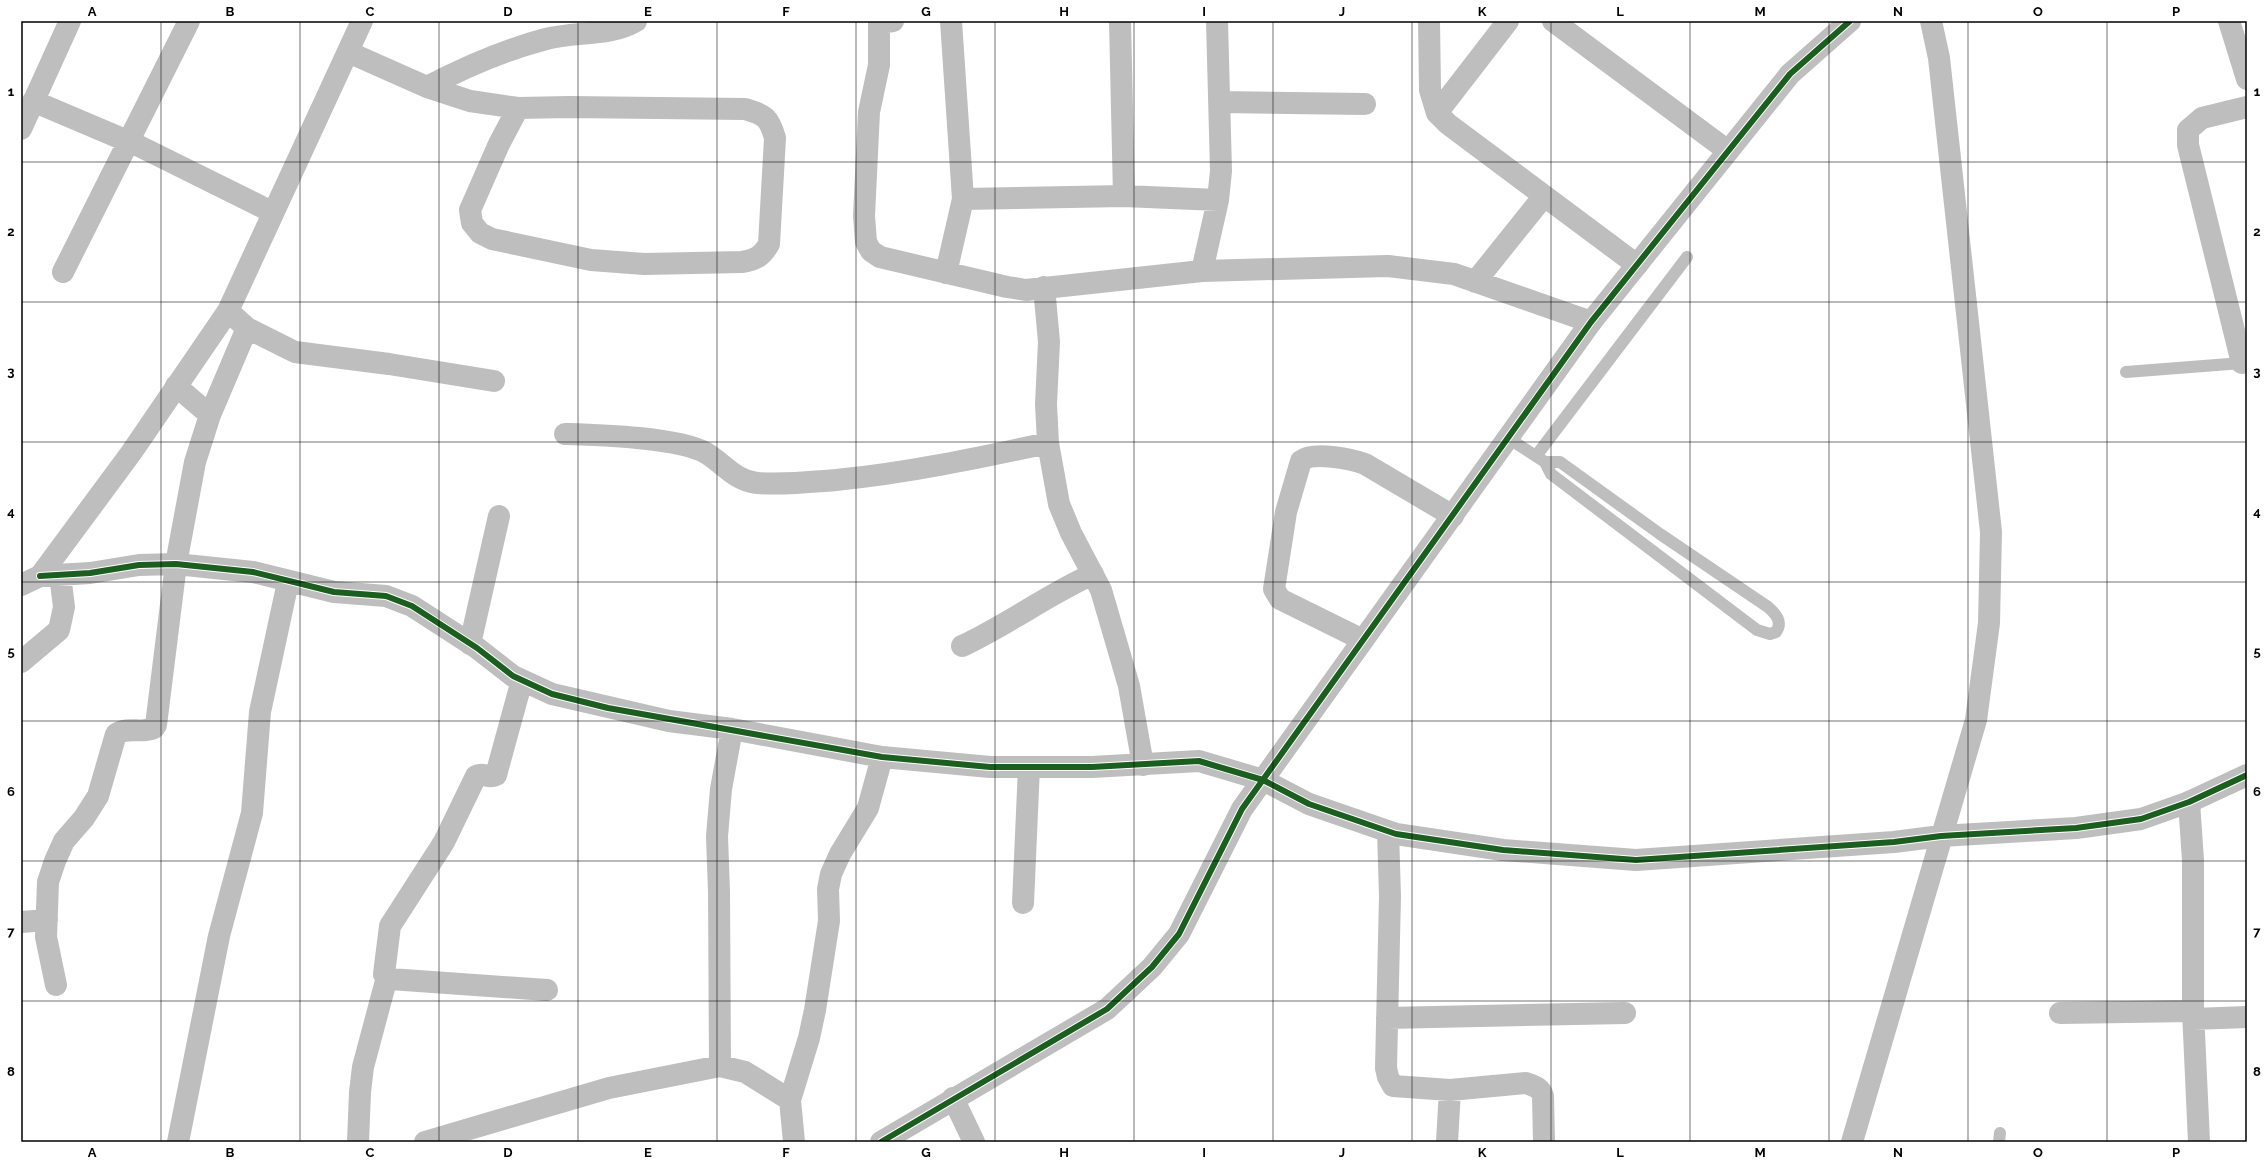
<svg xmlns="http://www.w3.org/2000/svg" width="2268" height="1163" viewBox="0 0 2268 1163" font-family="Raleway,sans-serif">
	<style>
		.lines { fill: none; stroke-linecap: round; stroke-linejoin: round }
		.service { stroke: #bebebe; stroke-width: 12 }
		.minor { stroke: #bebebe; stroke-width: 22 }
		.tertiary { stroke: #bebebe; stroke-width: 22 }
		.cycleway-casing { stroke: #fff; stroke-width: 8 }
		.cycleway { stroke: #1b5e20; stroke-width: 6 }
		.grid { fill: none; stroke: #000; stroke-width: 1; stroke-opacity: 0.55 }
		.neatline { fill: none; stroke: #000; stroke-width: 1.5 }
		.grid-label { font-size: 13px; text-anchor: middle; font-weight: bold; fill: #000 }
	</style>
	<rect width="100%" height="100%" fill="#fff"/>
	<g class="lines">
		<path class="service" d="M 2126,372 L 2242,363
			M 1508,438 L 1545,462 L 1551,474 L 1757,630 L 1770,634 L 1776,632 C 1783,622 1776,614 1768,607 L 1660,534 L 1560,462 L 1545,462
			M 1536,456 L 1687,257
			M 1999,1142 L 2000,1133"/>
		<path class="minor" d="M 893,21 L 879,23 L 879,65 L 869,112 L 864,216 L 866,242 L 871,251 L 880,257 L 1007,287 L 1026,290 L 1202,271 L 1388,266 L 1454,274 L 1591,322
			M 1429,21 L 1430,90 L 1437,113 L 1448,124 L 1637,265
			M 1553,21 L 1728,151
			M 2229,21 L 2247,79
			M 348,52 L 427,87 L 470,101 L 518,108 L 569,107 L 745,109 C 765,115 769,117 775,138 L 769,244 C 762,256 756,260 742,262 L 644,264 L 591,260 L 492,239 L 480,233 L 472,223 L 470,210 L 499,144 L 518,108
			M 427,87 C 465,67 504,50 546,39 C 576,31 609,37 636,21
			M 33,101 L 139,146 L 272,212
			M 1220,102 L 1365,104
			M 2247,107 L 2202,118 L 2188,130 L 2188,145 L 2242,363 L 2247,362
			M 1437,113 L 1508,21
			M 21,129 L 70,21
			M 1124,196 L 1218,200
			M 963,199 L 1124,196 L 1120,21
			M 1202,271 L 1218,200 L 1221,171 L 1217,21
			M 63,272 L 189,21
			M 946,273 L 963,199 L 951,21
			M 1475,282 L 1544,196
			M 1044,287 L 1049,342 L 1046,404 L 1048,443 L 1059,504 L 1071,533 L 1101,590 L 1129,686 L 1143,765
			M 247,328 L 295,352 L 389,364 L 494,381
			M 176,386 L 210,415
			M 565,434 C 598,435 677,437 706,453 C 723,463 735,481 757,483 C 783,485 810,482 836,480 C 907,473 978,458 1048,443
			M 40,576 L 90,573 L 139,565 L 176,564 L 253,572 L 334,592 L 386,596 L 412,606 L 477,648 L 513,676 L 552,694 L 669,721 L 732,729 L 882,757 L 990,767 L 1092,767 L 1199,761 L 1263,780
			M 1363,640 L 1280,599 L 1274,589 L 1286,512 L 1301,461 C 1313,451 1351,459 1365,464 L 1453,516
			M 470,644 L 499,516
			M 962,646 C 1007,625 1047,595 1093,574
			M 21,662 L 59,630 L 64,607 L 60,575
			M 522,680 L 496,775 C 489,779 483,772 476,776 L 444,842 L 390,926 L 384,974 L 390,979 L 547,990
			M 2189,802 L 2193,860 L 2193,1011 L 2199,1142
			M 1388,832 L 1390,896 L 1386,1068 L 1388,1077 L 1393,1086 L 1450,1090 L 1526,1083 C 1534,1086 1540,1087 1543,1096 L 1544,1142
			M 1023,903 L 1029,767
			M 21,922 L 47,920
			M 56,985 L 46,937 L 48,882 L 55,861 L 64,841 L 84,818 L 98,796 L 116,734 C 129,726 141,734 154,728 L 156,725 L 176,564 L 195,462 L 210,415 L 247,328 L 228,311
			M 2060,1013 L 2193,1011
			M 1387,1018 L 1625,1013
			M 2193,1019 L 2247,1017
			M 720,1066 L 719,892 L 717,836 L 721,789 L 732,729
			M 953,1098 L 974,1142
			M 178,1142 L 219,936 L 252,813 L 260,712 L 288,582
			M 358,1142 L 360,1092 L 363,1067 L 387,977
			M 425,1142 L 609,1088 L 720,1066 L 745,1072 L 790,1100
			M 794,1142 L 790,1100 L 809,1038 L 815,1010 L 829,921 L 828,889 L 831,874 L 840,854 L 868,808 L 882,757
			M 1447,1142 L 1450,1090"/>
		<path class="tertiary" d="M 21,585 L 40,576 L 131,453 L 228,311 L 362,21
			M 1263,780 L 1309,804 L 1396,834 L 1503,850 L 1636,860 L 1894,842 L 1941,836 L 2076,828 L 2141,819 L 2189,802 L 2247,775
			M 881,1142 L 1107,1009 L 1152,967 L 1179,934 L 1242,809 L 1591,322 L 1790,74 L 1850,21
			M 1852,1142 L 1976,720 L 1989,623 L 1991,532 L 1939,58 L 1931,21"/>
		<defs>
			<path id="cycleway" d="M 40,576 L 90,573 L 139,565 L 176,564 L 253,572 L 334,592 L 386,596 L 412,606 L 477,648 L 513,676 L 552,694 L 608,708 L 882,757 L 990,767 L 1092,767 L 1199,761 L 1263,780 L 1309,804 L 1396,834 L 1503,850 L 1636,860 L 1894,842 L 1941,836 L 2076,828 L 2141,819 L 2189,802 L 2247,775
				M 881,1142 L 1107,1009 L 1152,967 L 1179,934 L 1242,809 L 1591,322 L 1790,74 L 1850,21"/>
		</defs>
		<use href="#cycleway" class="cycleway-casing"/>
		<use href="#cycleway" class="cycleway"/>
	</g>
	<path class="grid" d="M 161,21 L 161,1142M 300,21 L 300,1142M 439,21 L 439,1142M 578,21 L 578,1142M 717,21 L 717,1142M 856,21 L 856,1142M 995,21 L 995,1142M 1134,21 L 1134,1142M 1273,21 L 1273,1142M 1412,21 L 1412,1142M 1551,21 L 1551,1142M 1690,21 L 1690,1142M 1829,21 L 1829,1142M 1968,21 L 1968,1142M 2107,21 L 2107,1142M 21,162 L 2247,162M 21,302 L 2247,302M 21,442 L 2247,442M 21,582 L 2247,582M 21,721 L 2247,721M 21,861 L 2247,861M 21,1001 L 2247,1001"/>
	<rect width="2268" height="1163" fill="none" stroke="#ffffff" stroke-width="44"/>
	<rect x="22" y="22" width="2224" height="1119" class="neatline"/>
	<g class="grid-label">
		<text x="92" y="16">A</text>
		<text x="230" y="16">B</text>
		<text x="370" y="16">C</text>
		<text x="508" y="16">D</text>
		<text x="648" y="16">E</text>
		<text x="786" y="16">F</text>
		<text x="926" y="16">G</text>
		<text x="1064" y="16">H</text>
		<text x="1204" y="16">I</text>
		<text x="1342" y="16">J</text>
		<text x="1482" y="16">K</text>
		<text x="1620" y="16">L</text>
		<text x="1760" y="16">M</text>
		<text x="1898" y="16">N</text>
		<text x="2038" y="16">O</text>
		<text x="2176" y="16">P</text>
		<text x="11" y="96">1</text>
		<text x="2257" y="96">1</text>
		<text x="11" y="236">2</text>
		<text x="2257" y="236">2</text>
		<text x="11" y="376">3</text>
		<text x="2257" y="376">3</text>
		<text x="11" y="516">4</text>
		<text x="2257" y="516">4</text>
		<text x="11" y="656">5</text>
		<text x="2257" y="656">5</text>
		<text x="11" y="796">6</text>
		<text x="2257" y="796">6</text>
		<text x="11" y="936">7</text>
		<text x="2257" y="936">7</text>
		<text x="11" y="1076">8</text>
		<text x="2257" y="1076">8</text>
		<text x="92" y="1157">A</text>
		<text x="230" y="1157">B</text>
		<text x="370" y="1157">C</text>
		<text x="508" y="1157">D</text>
		<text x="648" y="1157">E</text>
		<text x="786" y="1157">F</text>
		<text x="926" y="1157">G</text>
		<text x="1064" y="1157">H</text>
		<text x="1204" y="1157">I</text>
		<text x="1342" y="1157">J</text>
		<text x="1482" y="1157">K</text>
		<text x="1620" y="1157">L</text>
		<text x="1760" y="1157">M</text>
		<text x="1898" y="1157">N</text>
		<text x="2038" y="1157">O</text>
		<text x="2176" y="1157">P</text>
	</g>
</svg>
